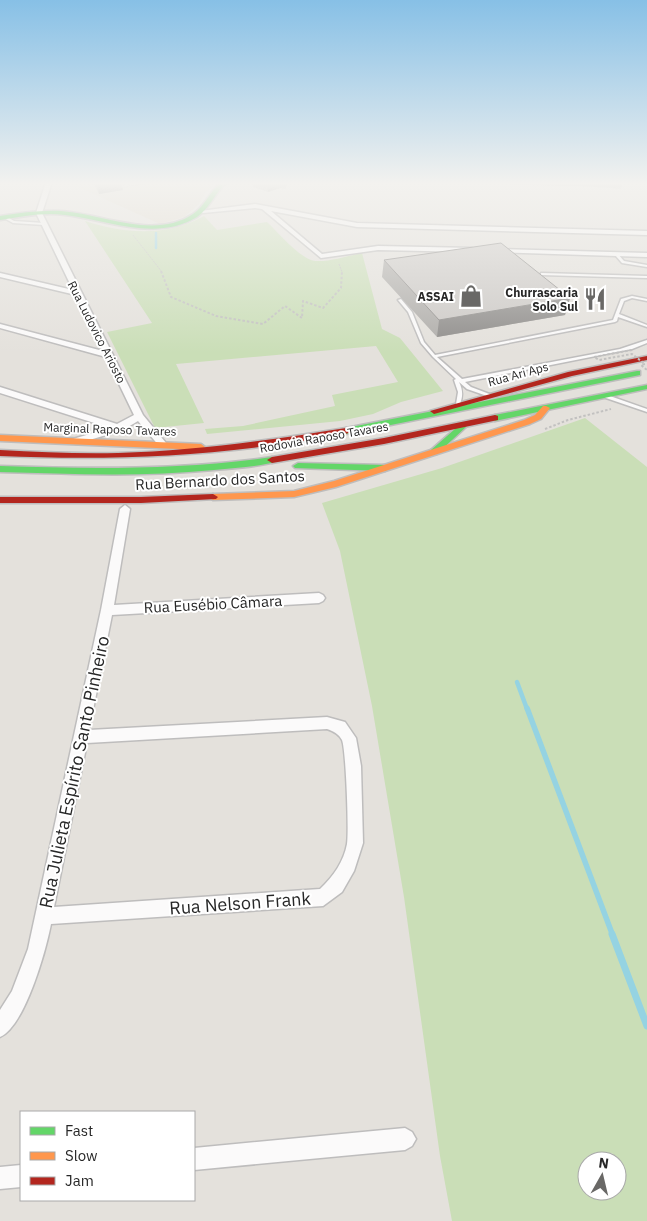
<svg xmlns="http://www.w3.org/2000/svg" width="647" height="1221" viewBox="0 0 647 1221" font-family="'IBM Plex Sans',sans-serif">
	<style>
		.education { fill: #dfd8cb }
		.green { fill: #cadeb7; fill-rule: evenodd }
		.lines { fill: none; stroke-linecap: round; stroke-linejoin: round }
		.stream-far3 { stroke: #95d3e2; stroke-width: 2.5 }
		.stream-far2 { stroke: #95d3e2; stroke-width: 4.5 }
		.stream-far1 { stroke: #95d3e2; stroke-width: 5.5 }
		.stream { stroke: #95d3e2; stroke-width: 7 }
		.lane-casing { stroke: #bebdbd; stroke-width: 3 }
		.street-casing { stroke: #bebdbd; stroke-width: 3 }
		.fast-casing { stroke: #bebdbd; stroke-width: 3 }
		.slow-casing { stroke: #bebdbd; stroke-width: 3 }
		.jam-casing { stroke: #bebdbd; stroke-width: 3 }
		.path-far1 { stroke: #c2c1c0; stroke-width: 1; stroke-dasharray: 2 1; stroke-linecap: butt }
		.path { stroke: #c2c1c0; stroke-width: 2; stroke-dasharray: 2.5 2; stroke-linecap: butt }
		.lane { fill: #fbfafa; fill-rule: evenodd }
		.street { fill: #fbfafa; fill-rule: evenodd }
		.fast { fill: #63d668; fill-rule: evenodd }
		.slow { fill: #ff974d; fill-rule: evenodd }
		.jam { fill: #b3261e; fill-rule: evenodd }
		.path-bridge { stroke: #c2c1c0; stroke-width: 2; stroke-dasharray: 2.5 2; stroke-linecap: butt }
		.wall { fill: #afadaa }
		.shaded-wall { fill: #8f8d8b }
		.building { fill: #ccc9c6; stroke: #8f8d8b }
		.labels { text-anchor: middle; dominant-baseline: central; stroke-width: 4; stroke-linejoin: round; paint-order: stroke }
		.far-poi-label { font-size: 12px; font-weight: bold; fill: #272727; stroke: #fff; text-anchor: end }
		.far-street-label { font-size: 12px; fill: #272727; stroke: #fff }
		.street-label { font-size: 15px; fill: #272727; stroke: #fff }
		.near-street-label { font-size: 18px; fill: #272727; stroke: #fff }
	</style>
	<rect width="100%" height="100%" fill="#e4e1dc"/>
	<path class="education" d="M 67,182 L 217,182 L 206,192 L 199,204 L 184,217 L 160,224 Z"/>
	<path class="green" d="M 204,216 L 217,230 L 267,222 C 279,233 300,259 315,261 C 330,262 347,256 362,253 L 382,329 L 400,338 L 443,391 L 401,402 L 373,414 L 340,421 L 207,434 L 205,429 L 243,426 L 335,406 L 332,395 L 398,382 L 376,346 L 176,364 L 204,423 L 155,428 L 107,332 L 152,323 L 85,221 C 125,234 166,237 204,216 Z
		M 585,418 L 647,467 L 647,1221 L 452,1221 L 440,1156 L 404,897 L 372,706 L 340,551 L 322,503 L 442,468 ZM 587,1161 L 617,1161 L 617,1191 L 587,1191 Z"/>
	<g class="lines">
		<path class="stream-far3" d="M 156,233 L 156,248"/>
		<path class="stream-far2" d="M 517,682 L 527,709"/>
		<path class="stream-far1" d="M 527,708 L 613,936"/>
		<path class="stream" d="M 612,934 L 647,1026"/>
		<defs>
			<path id="lane" d="M 143,182 L 150,182 L 125,186 L 124,185 Z
				M 4,216 L 6,216 L 14,221 L 44,223 L 46,224 L 44,225 L 13,223 L 4,218 Z
				M 615,253 L 617,253 L 624,261 L 647,265 L 647,267 L 622,263 L 615,255 Z
				M 542,273 L 647,276 L 647,278 L 541,275 L 541,273 Z
				M 632,296 L 647,299 L 647,301 L 632,298 L 624,301 L 619,314 L 647,325 L 647,327 L 618,317 L 617,321 L 615,322 L 437,357 L 462,379 L 620,349 L 647,340 L 647,343 L 632,349 L 621,351 L 465,382 L 471,387 L 492,395 L 492,396 L 490,397 L 467,389 L 459,382 C 463,390 463,396 460,404 L 458,405 L 456,404 L 458,392 L 454,380 L 456,379 L 433,357 L 421,343 L 408,312 L 398,300 L 401,299 L 412,312 L 424,342 L 435,355 L 613,320 L 621,299 Z
				M 603,395 L 607,395 L 647,409 L 647,412 L 603,397 Z"/>
			<path id="street" d="M 46,182 L 52,182 L 42,213 L 143,415 L 166,443 L 166,447 L 160,447 L 138,421 L 123,430 L 76,444 L 73,443 L 73,439 L 110,428 L 0,393 L 0,387 L 117,424 L 134,415 L 106,357 L 0,328 L 0,324 L 103,351 L 76,295 L 0,277 L 0,273 L 73,290 L 36,213 Z
				M 255,204 L 357,223 L 647,231 L 647,235 L 357,227 L 271,211 L 322,254 L 378,246 L 472,248 L 475,250 L 472,252 L 378,250 L 321,258 L 262,209 L 255,208 L 203,213 L 200,211 Z
				M 495,249 L 647,253 L 647,257 L 493,252 L 492,251 Z
				M 125,505 L 130,509 L 114,605 L 319,593 L 323,595 L 325,598 L 323,601 L 319,603 L 112,615 L 89,730 L 327,717 L 345,722 L 356,738 L 361,766 L 363,843 L 354,871 L 342,892 L 323,906 L 51,924 C 46,950 25,1026 0,1037 L 0,1010 L 12,991 L 28,949 L 101,610 L 120,509 ZM 327,729 C 333,731 339,734 342,740 C 346,750 349,831 347,844 C 344,861 333,877 320,889 L 54,907 L 87,743 Z
				M 405,1128 L 412,1132 L 416,1139 L 412,1146 L 405,1150 L 194,1170 L 194,1148 Z
				M 21,1165 L 21,1187 L 0,1189 L 0,1167 Z"/>
			<path id="fast" d="M 221,182 L 227,182 C 216,192 209,209 197,217 C 156,242 108,220 65,215 C 43,212 21,217 0,220 L 0,216 C 20,213 41,210 61,211 C 104,214 154,240 193,214 C 205,206 210,191 221,182 Z
				M 637,371 L 640,371 L 640,375 L 346,434 L 342,431 L 346,428 Z
				M 647,385 L 647,389 L 495,421 L 491,418 L 495,415 Z
				M 463,422 L 467,425 L 466,427 L 437,454 L 431,454 L 431,450 Z
				M 272,457 L 277,460 L 275,462 C 256,467 235,468 214,470 C 143,477 71,474 0,472 L 0,466 C 91,469 181,470 272,457 Z
				M 298,463 L 385,465 L 390,468 L 385,471 L 295,468 L 293,466 Z"/>
			<path id="slow" d="M 543,406 L 546,406 L 550,408 L 541,419 L 530,424 L 336,487 L 294,497 L 213,500 L 208,497 L 213,494 L 294,491 L 334,481 L 524,420 L 535,415 Z
				M 0,435 L 201,444 L 205,447 L 201,450 L 0,441 Z"/>
			<path id="jam" d="M 647,356 L 647,360 L 572,376 L 434,414 L 430,411 L 568,372 Z
				M 495,415 L 498,416 L 498,420 L 384,444 L 272,463 L 267,460 L 272,457 L 384,438 Z
				M 346,428 L 349,429 L 349,433 C 324,439 299,441 274,445 C 181,458 93,460 0,456 L 0,450 C 39,452 79,454 118,453 C 195,451 271,440 346,428 Z
				M 213,494 L 218,497 L 216,499 L 141,503 L 0,503 L 0,497 L 141,497 Z"/>
		</defs>
		<use href="#lane" class="lane-casing"/>
		<use href="#street" class="street-casing"/>
		<use href="#fast" class="fast-casing"/>
		<use href="#slow" class="slow-casing"/>
		<use href="#jam" class="jam-casing"/>
		<path class="path-far1" d="M 133,235 L 162,272
			M 339,264 L 342,272"/>
		<path class="path" d="M 161,271 L 171,297 L 216,316 L 263,324 L 285,306 L 302,318 L 303,301 L 323,308 L 341,288 L 342,271
			M 545,429 L 568,420 L 611,409"/>
		<use href="#lane" class="lane"/>
		<use href="#street" class="street"/>
		<use href="#fast" class="fast"/>
		<use href="#slow" class="slow"/>
		<use href="#jam" class="jam"/>
		<path class="path-bridge" d="M 632,350 L 594,357 L 599,360 L 632,354 L 645,364 L 641,365 L 647,370"/>
	</g>
	<path class="wall" d="M 93,182 L 121,182 L 123,190 L 99,194 Z
		M 252,182 L 288,182 L 285,189 L 280,188 L 268,192 L 253,187 Z
		M 493,182 L 623,182 L 621,189 L 596,187 L 494,184 Z
		M 384,260 L 570,298 L 565,315 L 437,337 L 382,277 Z"/>
	<path class="shaded-wall" d="M 96,182 L 121,182 L 123,190 L 99,194 Z
		M 268,182 L 280,182 L 280,188 L 268,192 Z
		M 285,182 L 288,182 L 285,189 Z
		M 570,298 L 565,315 L 437,337 L 439,320 Z"/>
	<path class="building" d="M 501,243 L 570,298 L 439,320 L 384,260 Z"/>
	<linearGradient id="sky" x2="0" y2="1"><stop stop-color="#87c0e6"/><stop offset="0.52" stop-color="#f3f2ef"/><stop offset="1" stop-color="#f3f2ef" stop-opacity="0"/></linearGradient>
	<rect width="647" height="353" fill="url(#sky)"/>
	<defs>
		<symbol id="shop-bare" viewBox="-9 -9 18 18"><path d="M-5-2.5h2.3a2.7 3.5 0 0 1 5.4 0H5L5.5 6h-11ZM-1.5-2.5h3a1.5 2.3 0 0 0-3 0Z" fill="#696866" stroke="#fff" stroke-width="2.5" paint-order="stroke"/></symbol>
		<symbol id="restaurant-bare" viewBox="-9 -9 18 18"><path d="M-5-6h1v4h1v-4h1v4h1v-4h1v5L-1.5 .5V6h-2V.5L-5-1ZM5-6V6H3V1.5H1.5Q1.5-4 5-6Z" fill="#696866" stroke="#fff" stroke-width="2.5" paint-order="stroke"/></symbol>
	</defs>
	<g fill-rule="evenodd">
		<use href="#shop-bare" x="455" y="280" width="32" height="32"/>
		<use href="#restaurant-bare" x="579" y="283" width="32" height="32"/>
	</g>
	<g class="labels">
		<g class="far-poi-label">
			<text x="578" y="292">Churrascaria<tspan x="578" dy="14">Solo Sul</tspan></text>
			<text x="454" y="296">ASSAI</text>
		</g>
		<g class="far-street-label">
			<text transform="translate(97 332) rotate(63)">Rua Ludovico Ariosto</text>
			<text transform="translate(518 374) rotate(-15)">Rua Ari Aps</text>
			<text transform="translate(110 429) rotate(2)">Marginal Raposo Tavares</text>
			<text transform="translate(324 437) rotate(-10)">Rodovia Raposo Tavares</text>
		</g>
		<g class="street-label">
			<text transform="translate(220 480) rotate(-3)">Rua Bernardo dos Santos</text>
			<text transform="translate(213 604) rotate(-3)">Rua Eusébio Câmara</text>
		</g>
		<g class="near-street-label">
			<text transform="translate(74 772) rotate(-78)">Rua Julieta Espírito Santo Pinheiro</text>
			<text transform="translate(240 903) rotate(-4)">Rua Nelson Frank</text>
		</g>
	</g>
	<rect x="20" y="1111" width="175" height="90" fill="#ffffff" stroke="#a9a9a9"/>
	<rect x="30" y="1127" width="25" height="8" fill="#63d668" stroke="#a9a9a9"/>
	<text x="65" y="1136" font-size="15" fill="#272727">Fast</text>
	<rect x="30" y="1152" width="25" height="8" fill="#ff974d" stroke="#a9a9a9"/>
	<text x="65" y="1161" font-size="15" fill="#272727">Slow</text>
	<rect x="30" y="1177" width="25" height="8" fill="#b3261e" stroke="#a9a9a9"/>
	<text x="65" y="1186" font-size="15" fill="#272727">Jam</text>
	<g transform="translate(602 1176) rotate(8)"><circle r="24" fill="#ffffff" stroke="#a9a9a9"/>
	<path d="M0-4L9 19L0 12L-9 19Z" fill="#696866"/>
	<text y="-8" font-size="14" font-weight="bold" text-anchor="middle" fill="#272727">N</text>
	</g>
</svg>
